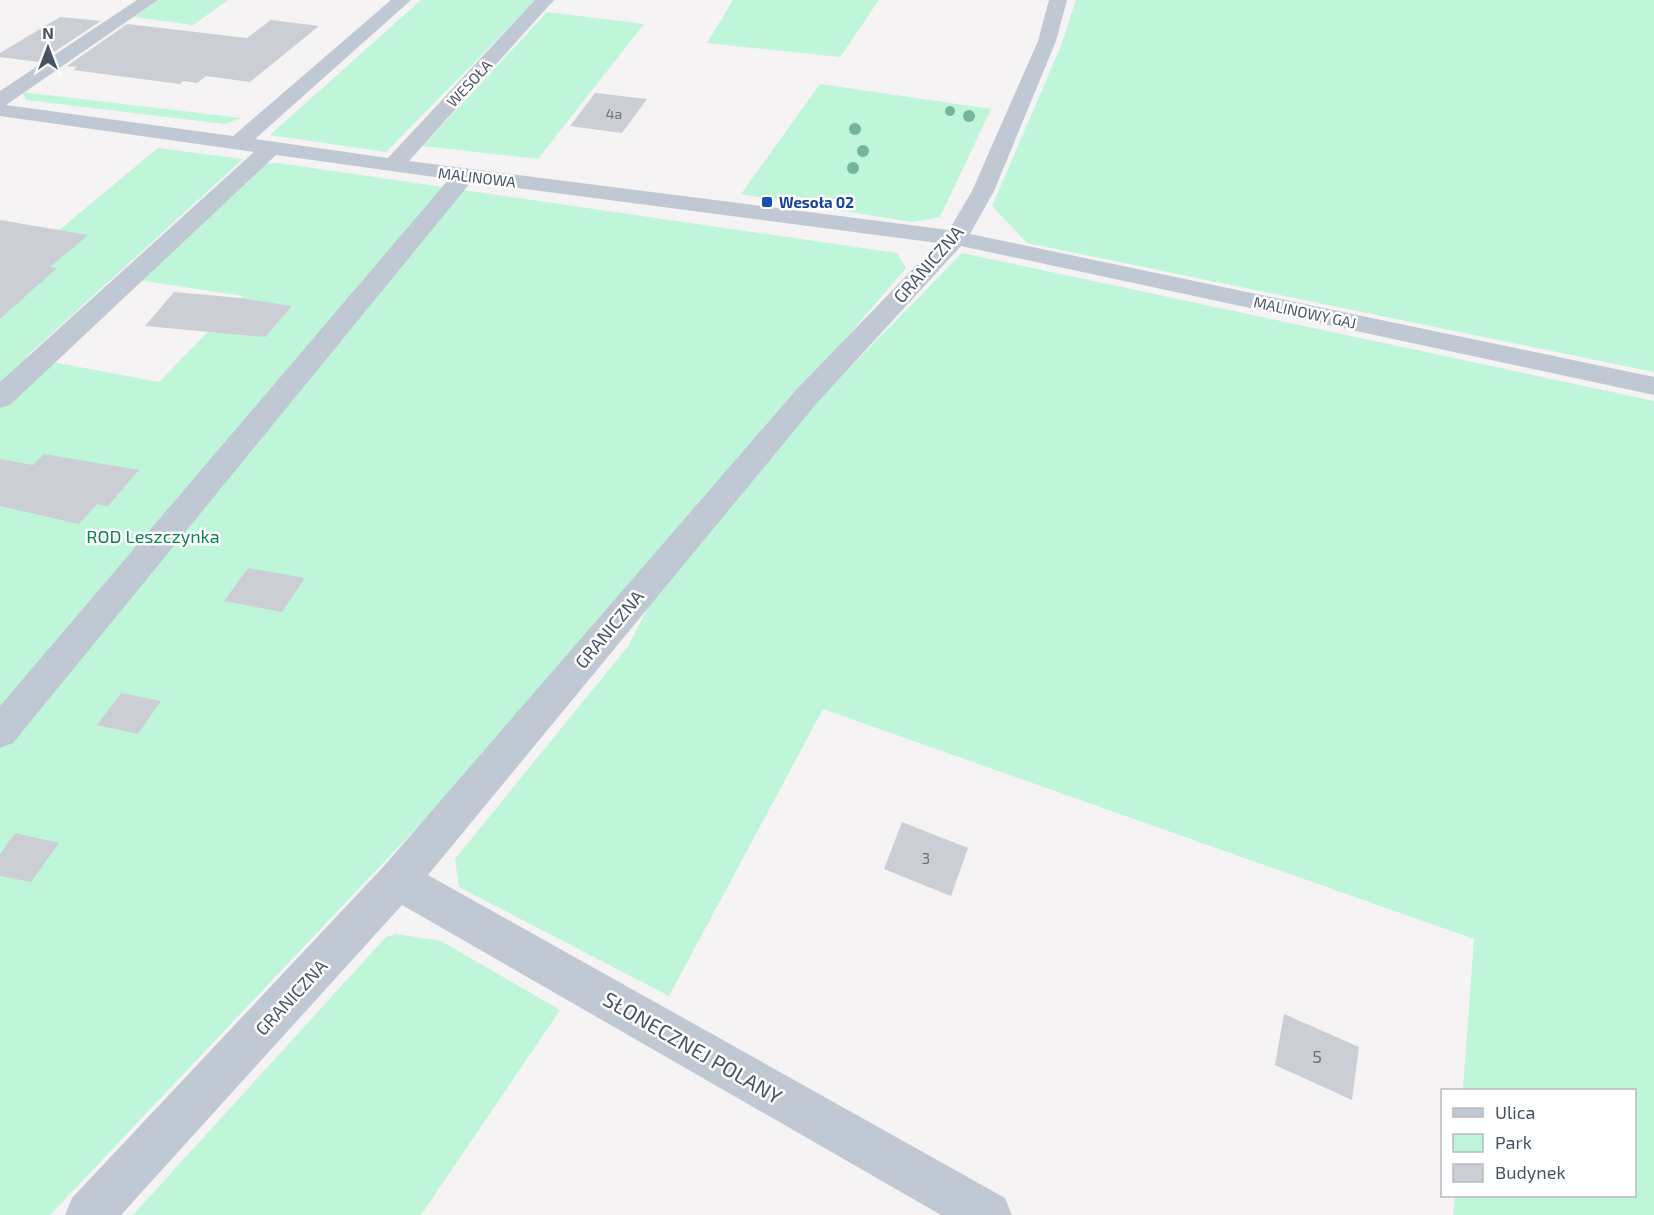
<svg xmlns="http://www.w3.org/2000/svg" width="1654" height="1215" viewBox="0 0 1654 1215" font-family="'Exo 2',sans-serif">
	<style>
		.green { fill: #bff5d8 }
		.building { fill: #ccced5 }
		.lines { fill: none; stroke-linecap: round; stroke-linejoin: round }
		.minor { fill: #c0c9d3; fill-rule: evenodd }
		.tree { fill: #75b599 }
		.transit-dot { fill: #1a4fb4; stroke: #fff; stroke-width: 2 }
		.labels { text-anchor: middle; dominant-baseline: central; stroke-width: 5; stroke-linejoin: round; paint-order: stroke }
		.far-number-label { font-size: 14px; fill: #697280 }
		.far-street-label { font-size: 15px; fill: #485463; stroke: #fff }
		.far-transit-label { font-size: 15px; font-weight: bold; fill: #164399; stroke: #fff; text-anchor: start }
		.number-label { font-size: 15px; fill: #697280 }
		.street-label { font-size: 18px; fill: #485463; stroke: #fff }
		.park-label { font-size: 18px; fill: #0d8350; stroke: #fff }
		.near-number-label { font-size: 18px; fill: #697280 }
		.near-street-label { font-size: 21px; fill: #485463; stroke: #fff }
	</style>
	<rect width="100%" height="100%" fill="#f5f3f3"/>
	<path class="green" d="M 159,0 L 228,0 L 193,25 L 134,17 Z
		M 421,0 L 536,0 L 386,152 L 270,135 Z
		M 733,0 L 879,0 L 840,57 L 707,43 Z
		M 1076,0 L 1654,0 L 1654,372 L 1027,243 L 992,206 L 1061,46 Z
		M 547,12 L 644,24 L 538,159 L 423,146 Z
		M 820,84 L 991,109 L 940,217 L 911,222 L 741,194 Z
		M 22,92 L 241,118 L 225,124 L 26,100 Z
		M 158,148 L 243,159 L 26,357 L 159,382 L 243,296 L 138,280 L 264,164 L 278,163 L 897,253 L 906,268 L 526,712 L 50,1215 L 0,1215 L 0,279 Z
		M 962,253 L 1654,401 L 1654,1215 L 1453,1215 L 1455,1196 L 1634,1196 L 1634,1090 L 1463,1090 L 1474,939 L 823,709 L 669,996 L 459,887 L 455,859 L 629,645 L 660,583 L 788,431 Z
		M 396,934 L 441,941 L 560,1010 L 421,1215 L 133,1215 L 386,937 Z"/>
	<path class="building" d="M 60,17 L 101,21 L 39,62 L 0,57 L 0,53 Z
		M 271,20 L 319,26 L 250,82 L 206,76 L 197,83 L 184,81 L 180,84 L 73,70 L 77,67 L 67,66 L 127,24 L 247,38 Z
		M 595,93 L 647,99 L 622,133 L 570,126 Z
		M 0,220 L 88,235 L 50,267 L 57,268 L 0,319 Z
		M 174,292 L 240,298 L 292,306 L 265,337 L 145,326 Z
		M 44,454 L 139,470 L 108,506 L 97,504 L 79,524 L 0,506 L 0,459 L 33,465 Z
		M 248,568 L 305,578 L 282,612 L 224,601 Z
		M 121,693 L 161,701 L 138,734 L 97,725 Z
		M 902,822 L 968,848 L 951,896 L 884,869 Z
		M 15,833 L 59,843 L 31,882 L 0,876 L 0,854 Z
		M 1284,1014 L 1359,1047 L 1352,1100 L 1275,1065 Z"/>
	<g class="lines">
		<path class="minor" d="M 137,0 L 158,0 L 6,105 L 233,136 L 391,0 L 411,0 L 255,139 L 388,158 L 535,0 L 554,0 L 409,161 L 949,230 L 972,191 L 1038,41 L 1049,0 L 1067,0 L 1056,41 L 994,191 L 970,234 L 1654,377 L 1654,395 L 961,246 L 817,403 L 428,875 L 1005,1198 L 1012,1215 L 941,1215 L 402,905 L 121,1215 L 65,1215 L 72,1198 L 384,866 L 797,389 L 938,243 L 471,182 L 13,743 L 0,748 L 0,706 L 449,179 L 276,155 L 10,405 L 0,408 L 0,382 L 254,152 L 0,116 L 0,91 Z"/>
	</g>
	<g class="tree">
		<circle cx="950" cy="111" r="5"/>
		<circle cx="969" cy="116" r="6"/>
		<circle cx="855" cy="129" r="6"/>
		<circle cx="863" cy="151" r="6"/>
		<circle cx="853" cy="168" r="6"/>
	</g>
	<rect class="transit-dot" x="761" y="196" width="12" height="12" rx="3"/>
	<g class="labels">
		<g class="far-number-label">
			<text x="614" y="113">4a</text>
		</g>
		<g class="far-street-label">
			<text transform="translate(469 83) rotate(-47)">WESOŁA</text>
			<text transform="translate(477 177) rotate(7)">MALINOWA</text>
			<text transform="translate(1305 312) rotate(12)">MALINOWY GAJ</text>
		</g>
		<g class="far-transit-label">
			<text x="779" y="202">Wesoła 02</text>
		</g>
		<g class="number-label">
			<text x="926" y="858">3</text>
		</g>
		<g class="street-label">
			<text transform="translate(928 264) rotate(-49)">GRANICZNA</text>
			<text transform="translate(609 629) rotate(-50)">GRANICZNA</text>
			<text transform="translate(291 997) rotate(-47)">GRANICZNA</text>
		</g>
		<g class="park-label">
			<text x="153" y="536">ROD Leszczynka</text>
		</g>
		<g class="near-number-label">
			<text x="1317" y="1056">5</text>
		</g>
		<g class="near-street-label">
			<text transform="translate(693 1047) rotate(30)">SŁONECZNEJ POLANY</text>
		</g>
	</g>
	<rect x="1441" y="1089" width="195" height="108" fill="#ffffff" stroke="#b6bbc1" stroke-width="1.5"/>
	<rect x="1453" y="1108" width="30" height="9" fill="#c0c9d3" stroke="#b6bbc1" stroke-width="1.5"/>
	<text x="1495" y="1119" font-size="18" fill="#485463">Ulica</text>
	<rect x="1453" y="1134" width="30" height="18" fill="#bff5d8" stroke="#b6bbc1" stroke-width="1.5"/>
	<text x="1495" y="1149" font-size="18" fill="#485463">Park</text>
	<rect x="1453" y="1164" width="30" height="18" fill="#ccced5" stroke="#b6bbc1" stroke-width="1.5"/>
	<text x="1495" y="1179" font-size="18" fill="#485463">Budynek</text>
	<g transform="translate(48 48)" stroke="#ffffff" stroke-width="4.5" paint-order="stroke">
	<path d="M0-4.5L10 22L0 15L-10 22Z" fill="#485463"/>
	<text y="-9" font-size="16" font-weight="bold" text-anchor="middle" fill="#485463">N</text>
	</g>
</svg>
